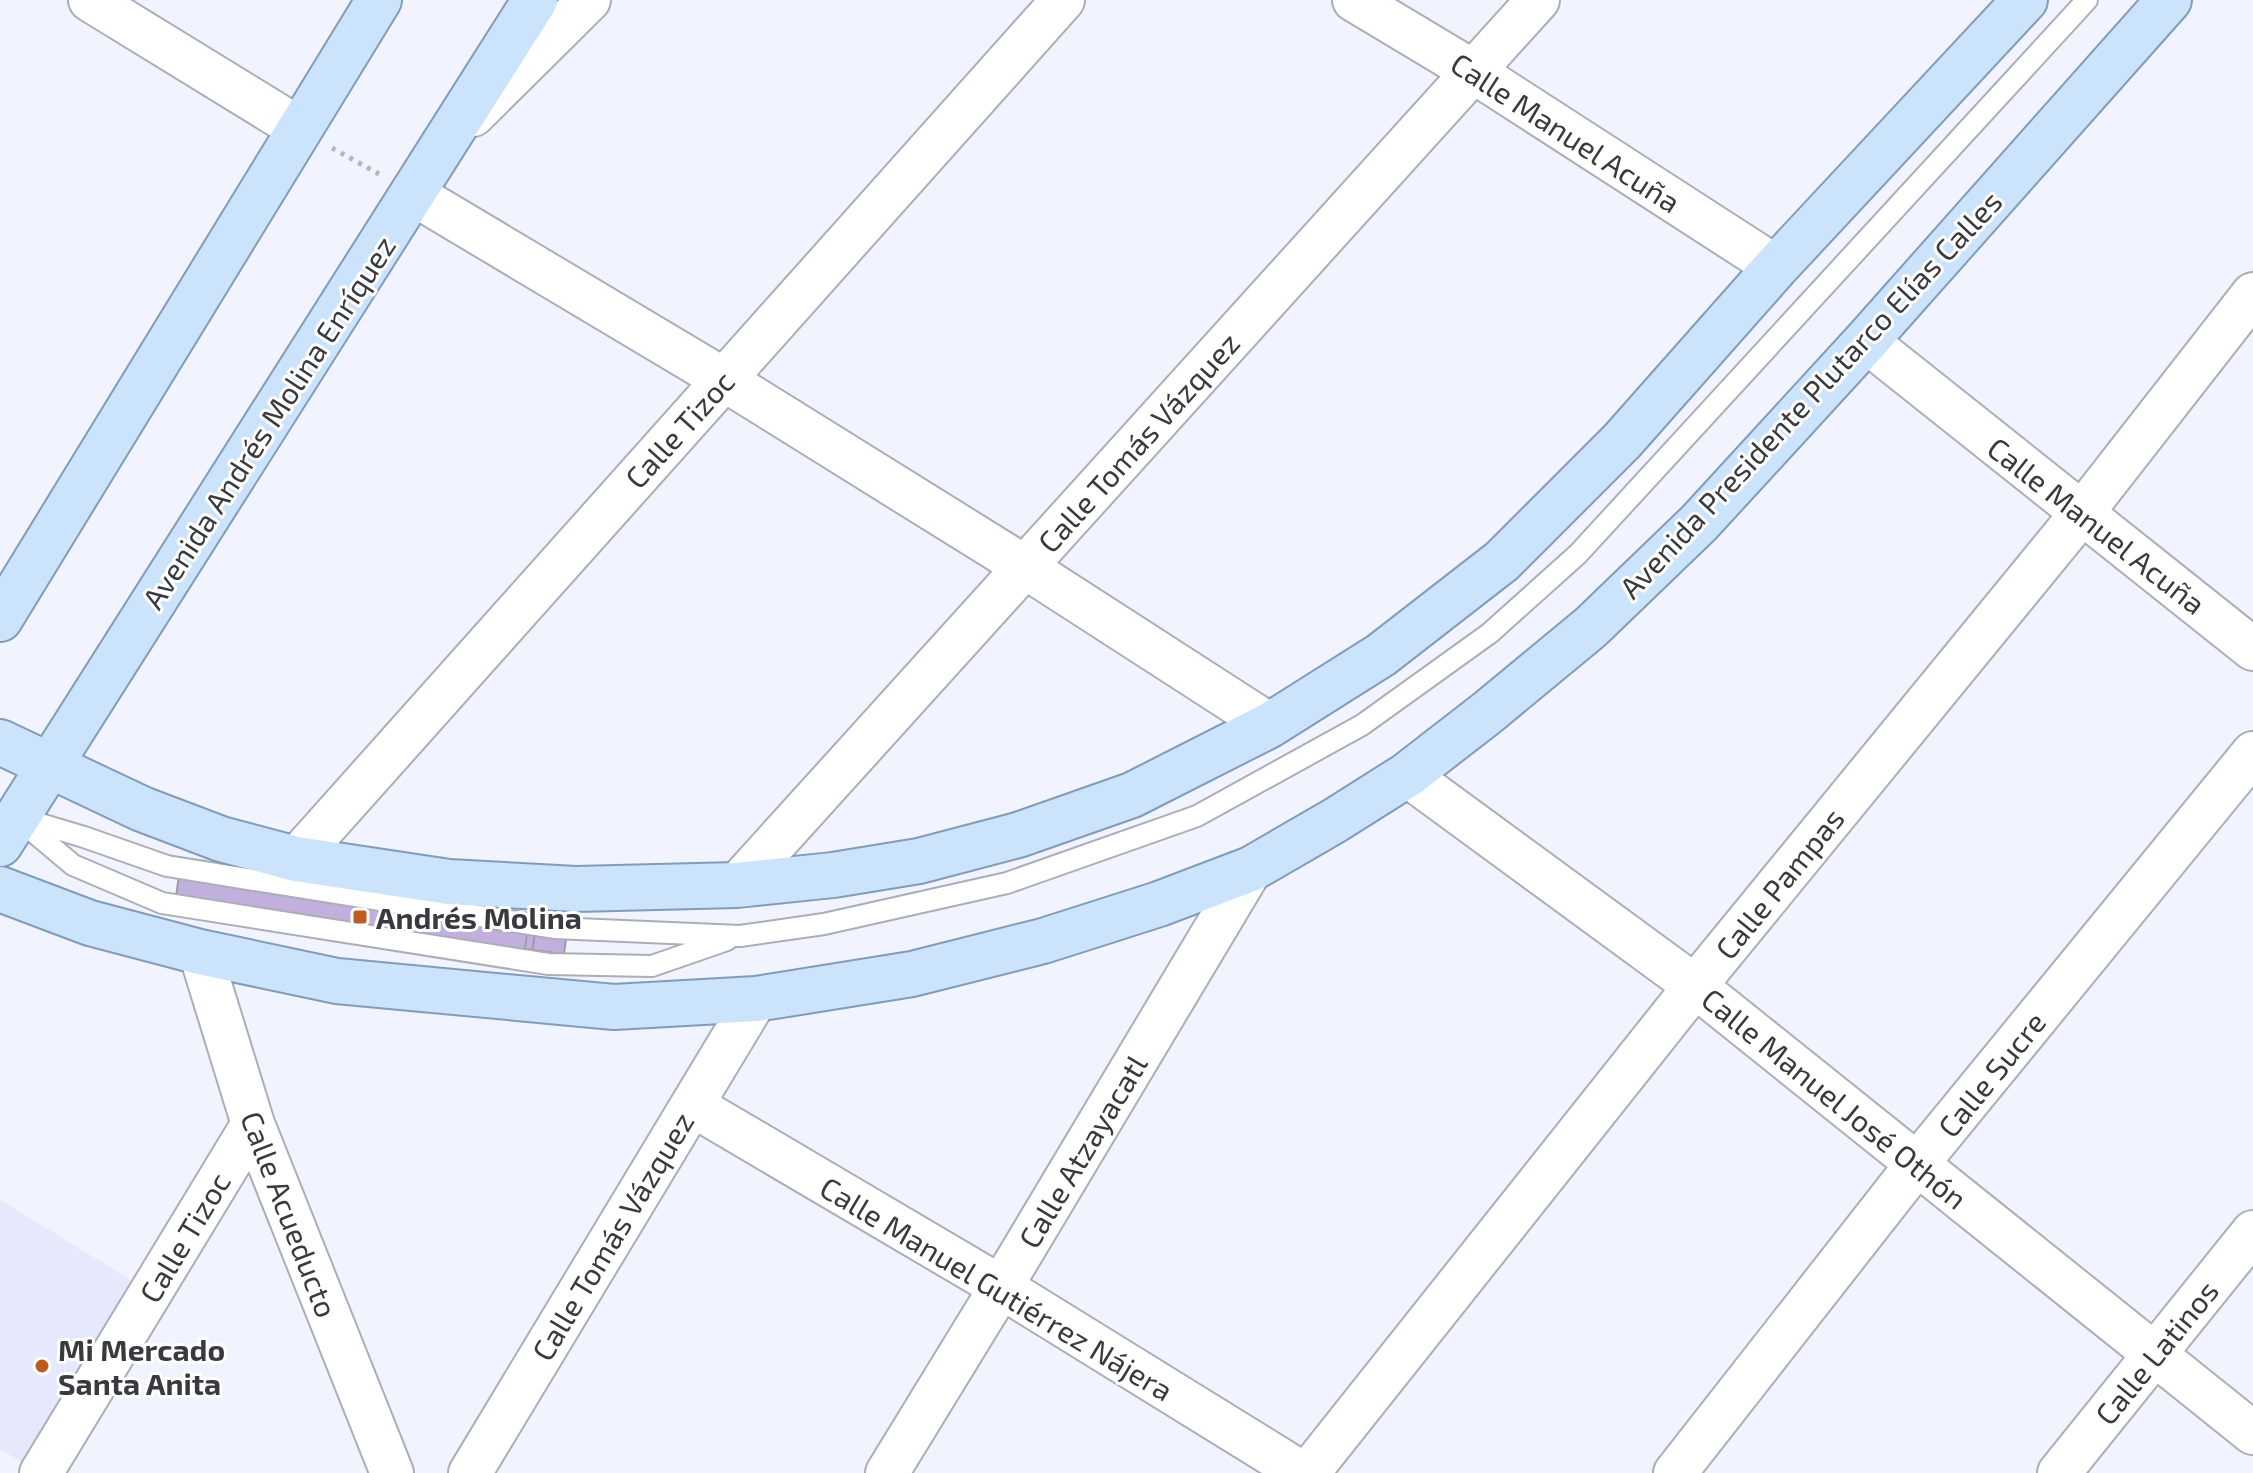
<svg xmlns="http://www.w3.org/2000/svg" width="2253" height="1473" viewBox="0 0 2253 1473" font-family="'Exo 2',sans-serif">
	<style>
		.built { fill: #e5e9fb }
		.building { fill: #c1b0de; stroke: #9f9ca5; stroke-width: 2 }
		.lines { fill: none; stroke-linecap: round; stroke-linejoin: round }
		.lane-casing { stroke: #abaeb8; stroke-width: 24 }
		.street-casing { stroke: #abaeb8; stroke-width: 46 }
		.primary-casing { stroke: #829cb8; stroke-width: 48 }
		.path { stroke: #b4b6be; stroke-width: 5; stroke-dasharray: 4 6; stroke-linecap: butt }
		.lane { stroke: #fff; stroke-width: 20 }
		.street { stroke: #fff; stroke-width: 42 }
		.primary { stroke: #cbe3fb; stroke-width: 44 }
		.poi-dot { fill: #bd5b20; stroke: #fff; stroke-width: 3 }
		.labels { text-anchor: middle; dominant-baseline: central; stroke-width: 6; stroke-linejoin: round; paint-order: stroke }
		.street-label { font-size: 30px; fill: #393a3e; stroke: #fff }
		.poi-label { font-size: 30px; font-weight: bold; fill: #393a3e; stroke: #fff; text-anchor: start }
	</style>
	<rect width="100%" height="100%" fill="#f1f3fe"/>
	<path class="built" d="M 0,1200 L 136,1283 L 24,1463 L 0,1449 Z"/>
	<path class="building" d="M 180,867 L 536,925 L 531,961 L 175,905 Z
		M 527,934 L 566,939 L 564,954 L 525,949 Z"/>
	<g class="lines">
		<defs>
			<path id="lane" d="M 17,817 L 84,837 L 167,866 L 554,928 L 740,936 L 824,924 L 1007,883 L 1197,816 L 1362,725 L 1490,633 L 1578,554 L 2087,0
				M 23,823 L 73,865 L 162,903 L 548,964 L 652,966 L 727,940"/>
			<path id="street" d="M 90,0 L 300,129
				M 1354,0 L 1474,72 L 1776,267
				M 473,115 L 589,0
				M 413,194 L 723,379 L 1025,567 L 1270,725
				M 1866,341 L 2253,649
				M 1407,775 L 1695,986 L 2253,1433
				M 296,859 L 1063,0
				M 737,885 L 1538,0
				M 200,952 L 253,1124 L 392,1473
				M 692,1105 L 1001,1287 L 1302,1473
				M 41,1473 L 253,1124
				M 470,1473 L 756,999
				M 887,1473 L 1001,1287 L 1251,869
				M 1308,1473 L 1695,986 L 2082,513 L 2253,294
				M 1675,1473 L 1917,1164 L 2253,753
				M 2059,1473 L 2253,1232"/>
			<path id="primary" d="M 0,619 L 379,0
				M 0,742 L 142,809 L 221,839 L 296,859 L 449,882 L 576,889 L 737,885 L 833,875 L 919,861 L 1018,835 L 1132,795 L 1270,725 L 1381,655 L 1502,561 L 1622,441 L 1776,267 L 2025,0
				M 0,844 L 535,0
				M 0,889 L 90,923 L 200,952 L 337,981 L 614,1007 L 756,999 L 912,974 L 1043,941 L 1159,904 L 1251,869 L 1334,821 L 1407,775 L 1487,713 L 1591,627 L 1699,523 L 1866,341 L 2169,0"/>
		</defs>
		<use href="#lane" class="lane-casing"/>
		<use href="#street" class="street-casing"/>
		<use href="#primary" class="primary-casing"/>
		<path class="path" d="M 332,148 L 379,174"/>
		<use href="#lane" class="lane"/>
		<use href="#street" class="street"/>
		<use href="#primary" class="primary"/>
	</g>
	<g class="poi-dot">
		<rect x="352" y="909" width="16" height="16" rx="4"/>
		<circle cx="42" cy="1366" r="8"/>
	</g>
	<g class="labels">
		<g class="street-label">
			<text transform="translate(1566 132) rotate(33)">Calle Manuel Acuña</text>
			<text transform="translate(1810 394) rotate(-47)">Avenida Presidente Plutarco Elías Calles</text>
			<text transform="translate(268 422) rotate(-57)">Avenida Andrés Molina Enríquez</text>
			<text transform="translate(679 429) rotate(-48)">Calle Tizoc</text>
			<text transform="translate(1138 442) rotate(-48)">Calle Tomás Vázquez</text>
			<text transform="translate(2097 525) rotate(38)">Calle Manuel Acuña</text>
			<text transform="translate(1779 883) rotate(-51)">Calle Pampas</text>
			<text transform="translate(1991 1074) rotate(-51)">Calle Sucre</text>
			<text transform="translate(1835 1098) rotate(39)">Calle Manuel José Othón</text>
			<text transform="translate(1082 1151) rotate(-59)">Calle Atzayacatl</text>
			<text transform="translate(290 1214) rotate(69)">Calle Acueducto</text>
			<text transform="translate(612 1236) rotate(-59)">Calle Tomás Vázquez</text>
			<text transform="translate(184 1237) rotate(-59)">Calle Tizoc</text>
			<text transform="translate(997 1288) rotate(31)">Calle Manuel Gutiérrez Nájera</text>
			<text transform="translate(2156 1352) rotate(-51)">Calle Latinos</text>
		</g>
		<g class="poi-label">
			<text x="376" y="917">Andrés Molina</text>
			<text x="58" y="1349">Mi Mercado<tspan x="58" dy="34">Santa Anita</tspan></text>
		</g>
	</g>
</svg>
